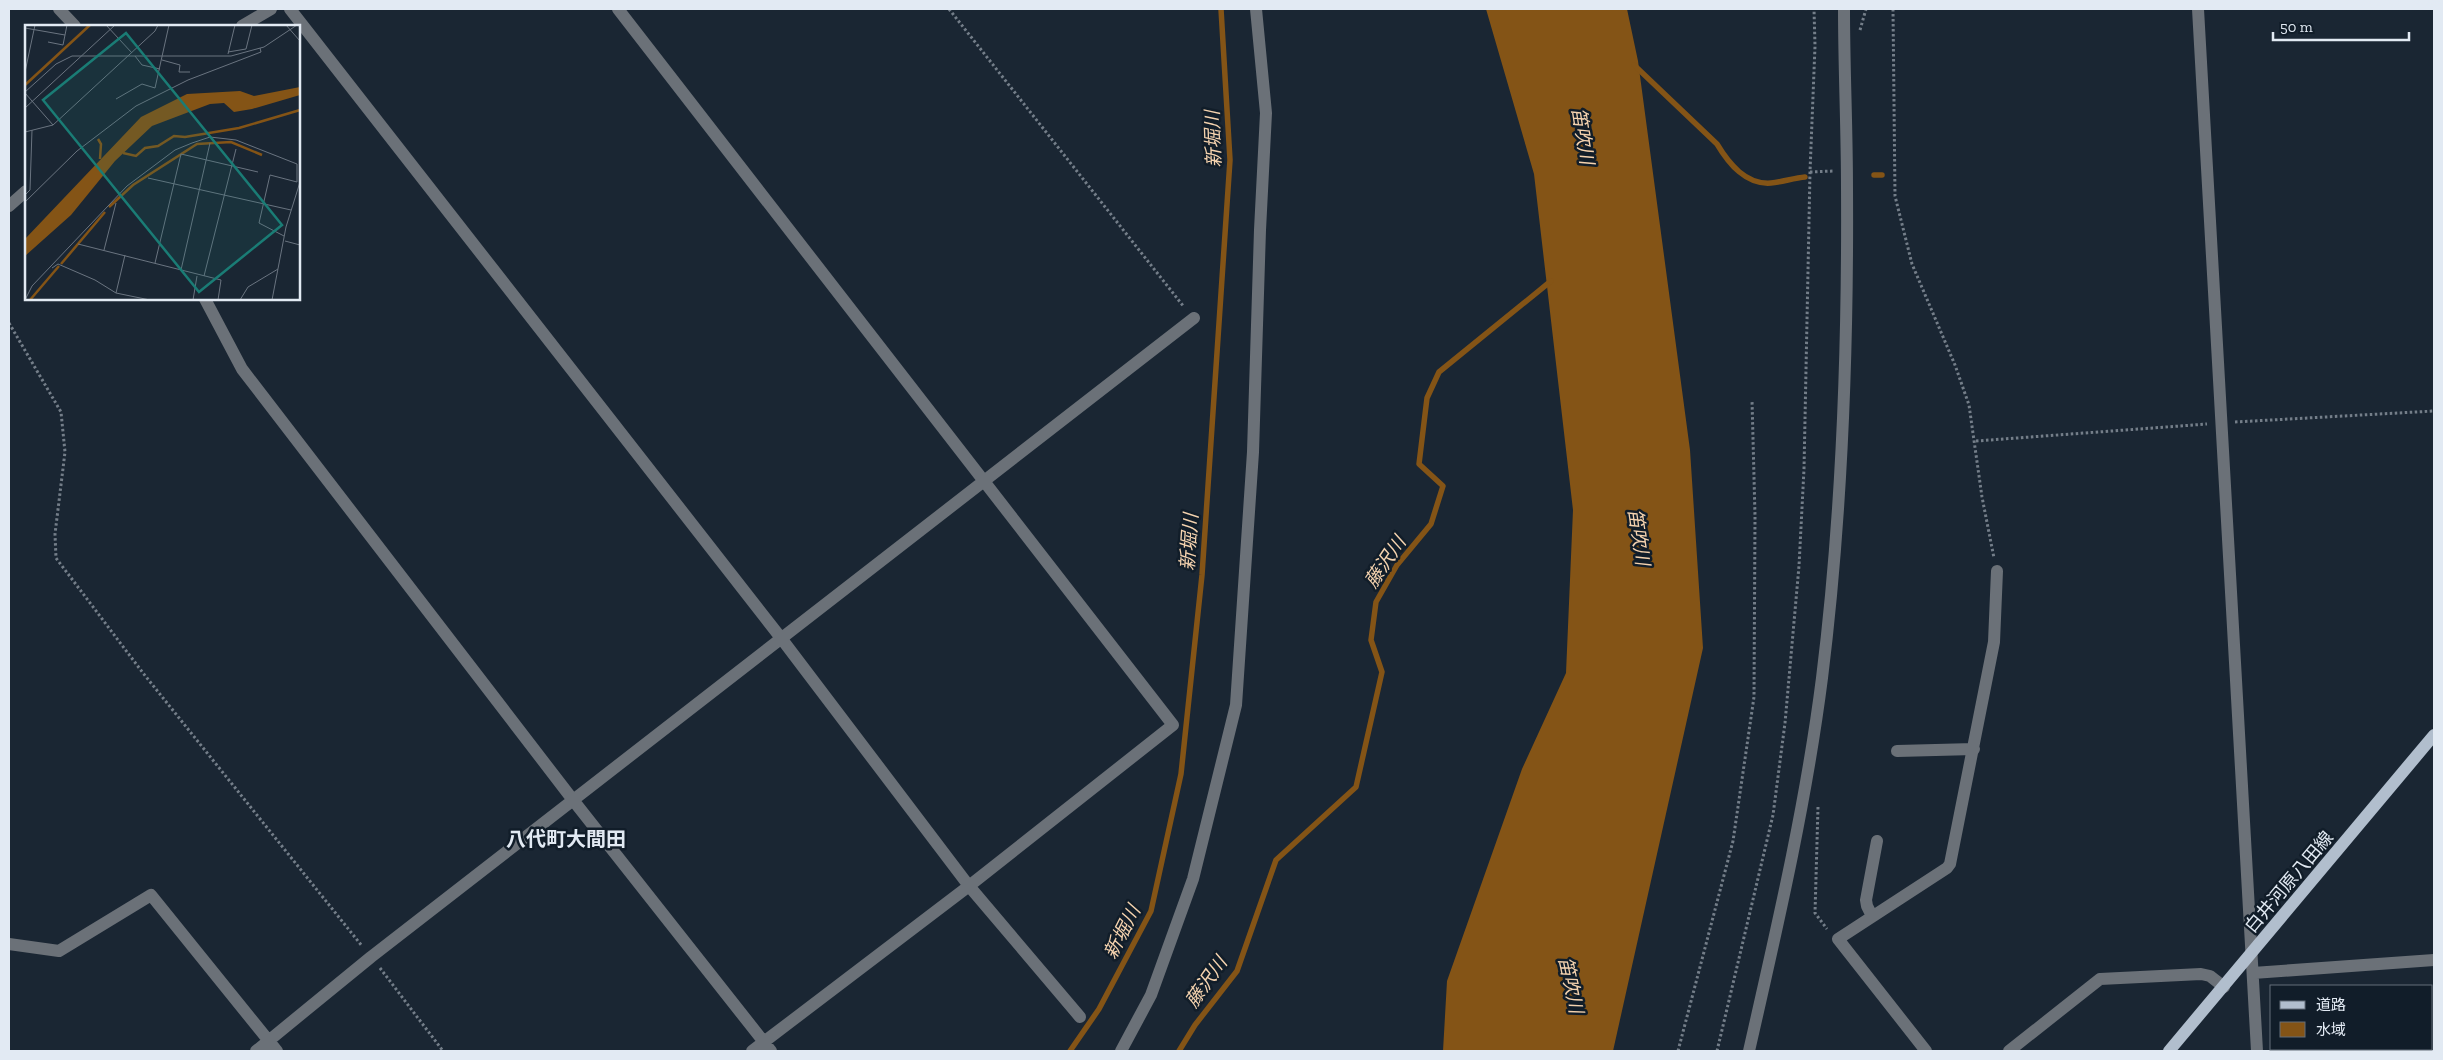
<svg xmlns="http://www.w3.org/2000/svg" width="2443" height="1060" viewBox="0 0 2443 1060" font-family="'Zilla Slab','Noto Sans JP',serif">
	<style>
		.water { fill: #845416 }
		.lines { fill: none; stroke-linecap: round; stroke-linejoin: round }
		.stream { stroke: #845416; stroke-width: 5.5 }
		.path { stroke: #747e89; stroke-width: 3; stroke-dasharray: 2.5 2.5; stroke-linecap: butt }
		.minor { stroke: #6b7178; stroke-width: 12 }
		.major { stroke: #b1becd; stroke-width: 12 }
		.labels { text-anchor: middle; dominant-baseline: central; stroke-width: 5; stroke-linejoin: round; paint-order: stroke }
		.street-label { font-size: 18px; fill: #e2eaf3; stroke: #111d29 }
		.water-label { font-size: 19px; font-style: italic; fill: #f5d3af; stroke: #111d29 }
		.quarter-label { font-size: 20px; font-weight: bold; fill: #e2eaf3; stroke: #111d29 }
		.inset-river { fill: none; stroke: #845416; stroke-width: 2.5 }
		.inset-road { fill: none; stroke: #6a7480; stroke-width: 1 }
		.view { fill: #1a7c75; fill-opacity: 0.15; stroke: #1a7c75; stroke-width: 2.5 }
		.inset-edge { fill: none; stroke: #e2eaf3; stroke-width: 2.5 }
	</style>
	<rect width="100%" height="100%" fill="#1a2633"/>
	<path class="water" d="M 1486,9 L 1627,9 L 1638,61 L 1690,450 L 1703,648 L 1613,1051 L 1443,1051 L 1447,981 L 1522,769 L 1566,673 L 1573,510 L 1534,174 Z"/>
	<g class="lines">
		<path class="stream" d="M 1634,65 L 1717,144 C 1729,164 1746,185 1771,183 C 1782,182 1794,178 1805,177
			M 1874,175 L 1882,175
			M 1070,1051 L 1099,1009 L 1151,911 L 1181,774 L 1202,575 L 1230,160 L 1221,9
			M 1179,1051 L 1195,1025 L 1237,971 L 1276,860 L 1356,787 L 1382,672 L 1371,640 L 1376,602 L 1397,565 L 1431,524 L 1443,486 L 1419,464 L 1427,398 L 1439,372 L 1551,281"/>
		<path class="path" d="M 949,9 L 1184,307
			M 1893,9 L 1895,196 L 1912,264 L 1955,365 L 1969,405 L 1982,497 L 1994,558
			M 1860,30 L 1866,9
			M 1810,172 L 1833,171
			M 9,323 L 61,412 L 65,452 L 55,534 L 56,558 L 143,673 L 362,946
			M 2235,422 L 2434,411
			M 1976,441 L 2207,424
			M 1818,807 L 1815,913 L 1827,929
			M 380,968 L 443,1051
			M 1678,1051 L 1733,841 L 1754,697 L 1755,516 L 1752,400
			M 1717,1051 L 1773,815 L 1785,723 L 1799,566 L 1804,469 L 1810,172 L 1815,46 L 1814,9"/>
		<path class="minor" d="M 59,9 L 75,26
			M 290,9 L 781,638 L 969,886 L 1080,1017
			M 618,9 L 1173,725 L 969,886 L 752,1051
			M 2198,9 L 2257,1051
			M 242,26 L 271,9
			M 9,206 L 26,191
			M 205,299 L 242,369 L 573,800 L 771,1051
			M 1897,751 L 1974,749
			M 1872,916 L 1867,906 L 1866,900 L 1877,841
			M 9,944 L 59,951 L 151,895 L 277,1051
			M 2253,973 L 2434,960
			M 256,1051 L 371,957 L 1194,318
			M 1121,1051 L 1151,995 L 1193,879 L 1236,705 L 1253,452 L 1260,230 L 1266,113 L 1256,9
			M 1749,1051 C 1777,928 1806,804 1822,678 C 1842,517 1848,351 1847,188 C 1847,128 1844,69 1844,9
			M 1926,1051 L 1838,939 L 1947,868 L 1950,864 L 1994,642 L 1997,571
			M 2009,1051 L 2100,979 L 2201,974 L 2210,976 L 2224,987"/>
		<path class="major" d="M 2169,1051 L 2434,735"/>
	</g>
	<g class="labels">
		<g class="street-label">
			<text transform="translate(2289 882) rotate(-50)">白井河原八田線</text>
		</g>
		<g class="water-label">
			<text transform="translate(1583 136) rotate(81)">笛吹川</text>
			<text transform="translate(1213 139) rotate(-92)">新堀川</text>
			<text transform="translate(1639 537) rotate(82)">笛吹川</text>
			<text transform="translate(1189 542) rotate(-86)">新堀川</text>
			<text transform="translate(1385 562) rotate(-56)">藤沢川</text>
			<text transform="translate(1122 932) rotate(-63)">新堀川</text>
			<text transform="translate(1206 982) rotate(-55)">藤沢川</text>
			<text transform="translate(1571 985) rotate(78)">笛吹川</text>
		</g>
		<g class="quarter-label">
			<text x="566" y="839">八代町大間田</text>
		</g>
	</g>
	<g transform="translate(25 25)">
		<rect width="275" height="275" fill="#1a2633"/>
		<path d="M 275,62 L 275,70 L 227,84 L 209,87 L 199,78 L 185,79 L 127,101 L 90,136 L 46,190 L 0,231 L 0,214 L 116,92 L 162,69 L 215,66 L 229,71 Z" fill="#845416"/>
		<path class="inset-river" d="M 0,60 L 65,0M 73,114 L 76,119 L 75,134M 98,128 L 111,131 L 120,123 L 133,121 L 149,111 L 160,112 L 214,103 L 275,85M 84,182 L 108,160 L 172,119 L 206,117 L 237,130M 36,239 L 80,187M 5,275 L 34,241"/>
		<path class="inset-road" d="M 81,0 L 107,28M 261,0 L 275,16M 0,3 L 40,10M 23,17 L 38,20 L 42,0M 203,27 L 221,24 L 227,0M 203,29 L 210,0M 110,31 L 117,40 L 135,44M 137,35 L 155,40 L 154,47 L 165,47M 0,47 L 10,0M 0,67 L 31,39 L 47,31 L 206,31 L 239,22 L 272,0M 0,68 L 28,100M 91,74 L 117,59 L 130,63 L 144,0M 0,83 L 90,0M 0,107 L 28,100 L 130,6 L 133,0M 123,153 L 266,185M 0,170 L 5,165 L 7,105M 0,177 L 52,126 L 111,81 L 163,55 L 236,27 L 235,23M 259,211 L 234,198 L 245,150 L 272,157M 260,216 L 275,220M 53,219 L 196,255 L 193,275M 79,225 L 91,178M 130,238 L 156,129 L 233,147M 27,243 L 33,239 L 70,255 L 91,268 L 125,275M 156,245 L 185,118M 179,251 L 211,124M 91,268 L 100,230M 0,275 L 7,261 L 102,161 L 150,125 L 167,118 L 185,112 L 211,115 L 272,139 L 272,157M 168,275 L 172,251M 215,275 L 223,262 L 253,244M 247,275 L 261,202 L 275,157"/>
		<path class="view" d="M 101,8 L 257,200 L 174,267 L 18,75 Z"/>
		<rect width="275" height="275" class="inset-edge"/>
	</g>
	<rect width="2443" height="1060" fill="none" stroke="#e2eaf3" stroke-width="20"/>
	<rect x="2270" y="985" width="162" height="65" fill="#111d29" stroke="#656f7a"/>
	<rect x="2280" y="1001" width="25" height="8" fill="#b1becd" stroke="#656f7a"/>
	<text x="2316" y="1010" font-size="15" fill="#e2eaf3">道路</text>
	<rect x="2280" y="1022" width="25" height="15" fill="#845416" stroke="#656f7a"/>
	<text x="2316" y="1035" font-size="15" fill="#e2eaf3">水域</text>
	<path d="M2273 32v8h136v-8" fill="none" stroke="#e2eaf3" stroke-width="2.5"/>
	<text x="2280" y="32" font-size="15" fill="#e2eaf3" stroke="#111d29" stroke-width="4" paint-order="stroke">50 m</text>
</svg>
